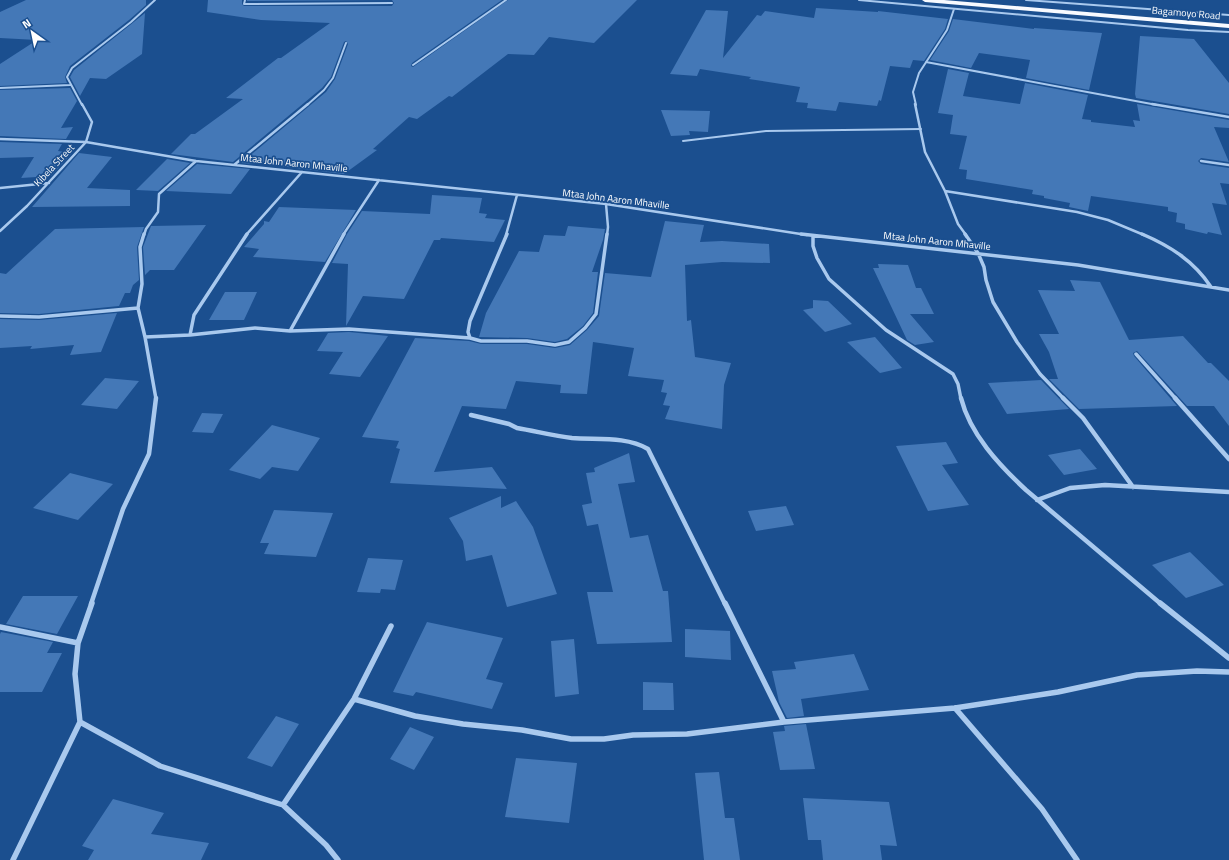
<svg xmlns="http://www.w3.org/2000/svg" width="1229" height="860" viewBox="0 0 1229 860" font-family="'Titillium Web',sans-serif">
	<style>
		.building { fill: #4478b7 }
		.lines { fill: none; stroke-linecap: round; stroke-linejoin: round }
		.service { stroke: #a9c9ee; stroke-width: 2 }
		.minor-far4 { stroke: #a9c9ee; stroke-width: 2 }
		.minor-far3 { stroke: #a9c9ee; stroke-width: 2.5 }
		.minor-far2 { stroke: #a9c9ee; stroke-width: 3.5 }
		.minor-far1 { stroke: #a9c9ee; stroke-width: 4.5 }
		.minor { stroke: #a9c9ee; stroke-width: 5.5 }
		.trunk { fill: #f8faff; fill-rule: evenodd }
		.labels { text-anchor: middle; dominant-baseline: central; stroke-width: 3.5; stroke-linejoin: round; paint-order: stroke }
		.far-street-label { font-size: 10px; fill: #fff; stroke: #1b4f8f }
	</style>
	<rect width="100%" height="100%" fill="#1b4f8f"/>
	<path class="building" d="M 26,0 L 146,0 L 146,5 L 129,20 L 70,66 L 65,77 L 67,83 L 0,86 L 0,64 L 37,40 L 0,38 L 0,12 Z
		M 208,0 L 242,0 L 242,4 L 244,6 L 392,6 L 394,3 L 392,0 L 247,1 L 247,0 L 502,0 L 412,63 L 411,66 L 413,67 L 508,0 L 637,0 L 594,43 L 549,37 L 534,55 L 508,54 L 452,97 L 449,96 L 417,119 L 409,117 L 373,149 L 377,150 L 344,174 L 255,163 L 254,164 L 241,163 L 326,92 L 335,79 L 348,44 L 346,41 L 344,42 L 331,77 L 322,88 L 233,162 L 171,154 L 191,134 L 195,134 L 243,99 L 226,98 L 278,58 L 281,58 L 330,23 L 261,20 L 207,12 Z
		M 816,8 L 878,12 L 878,11 L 948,19 L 945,29 L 924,61 L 913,60 L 910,68 L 890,66 L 881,101 L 879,100 L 877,106 L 839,102 L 836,111 L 807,108 L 808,103 L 796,102 L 800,87 L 749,79 L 751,77 L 700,69 L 697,76 L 670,74 L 706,10 L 728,11 L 723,58 L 757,15 L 761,16 L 765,11 L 814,18 Z
		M 145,13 L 142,54 L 106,79 L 90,78 L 80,96 L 70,77 L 74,70 Z
		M 953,19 L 1034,29 L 1034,28 L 1102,33 L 1089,90 L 1026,78 L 1030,60 L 979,53 L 971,68 L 930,60 L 949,31 Z
		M 1140,36 L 1194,39 L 1229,83 L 1229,114 L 1136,98 L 1135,94 Z
		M 948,69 L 969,73 L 963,96 L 1020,104 L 1025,83 L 1088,95 L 1082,119 L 1091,120 L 1091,122 L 1135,127 L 1133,120 L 1140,121 L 1137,104 L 1229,120 L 1229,128 L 1214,127 L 1229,162 L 1201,158 L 1198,161 L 1201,164 L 1229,168 L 1229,184 L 1220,183 L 1227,205 L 1212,203 L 1222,235 L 1208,232 L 1207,234 L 1185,229 L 1185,224 L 1176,222 L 1177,213 L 1168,211 L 1168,207 L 1091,196 L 1088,211 L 1069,207 L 1070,203 L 1044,198 L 1044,196 L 1032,194 L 1033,190 L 966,179 L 967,170 L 959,169 L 967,136 L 950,134 L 953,115 L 938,113 Z
		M 70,88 L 77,101 L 61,128 L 73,127 L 66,139 L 0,136 L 0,90 Z
		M 661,110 L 710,111 L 708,132 L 689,131 L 690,135 L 671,136 Z
		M 0,142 L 62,144 L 58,151 L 72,153 L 51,176 L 21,178 L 34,157 L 0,158 Z
		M 79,153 L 112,157 L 87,188 L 130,190 L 130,206 L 32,207 Z
		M 167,159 L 190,163 L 158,191 L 136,190 Z
		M 197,164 L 250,169 L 231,194 L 166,191 Z
		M 432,195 L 482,198 L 479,213 L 487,214 L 485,218 L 505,220 L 494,242 L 441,238 L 440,240 L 434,240 L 404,299 L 363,296 L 346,326 L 348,264 L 332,263 L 347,234 L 362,211 L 430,214 Z
		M 279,207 L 356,210 L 325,262 L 253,257 L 259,249 L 244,247 L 264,224 L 264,221 L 269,222 Z
		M 665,221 L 704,225 L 700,242 L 722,241 L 769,244 L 770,263 L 722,262 L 685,265 L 687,321 L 691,320 L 695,357 L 731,363 L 724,385 L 722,429 L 665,419 L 670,406 L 663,405 L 667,393 L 661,392 L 664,380 L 628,376 L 634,348 L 593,342 L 587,394 L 560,393 L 561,385 L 516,381 L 506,409 L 462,406 L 434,472 L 492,467 L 507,489 L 390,483 L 400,449 L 396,448 L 399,441 L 362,437 L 415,338 L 469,341 L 481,344 L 527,344 L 555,348 L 570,345 L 587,330 L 599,316 L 605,273 L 651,277 Z
		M 206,225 L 174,270 L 150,270 L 145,275 L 143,247 L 151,226 Z
		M 568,226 L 605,229 L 603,240 L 592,272 L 598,272 L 593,313 L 583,326 L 567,339 L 555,342 L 527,338 L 479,337 L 486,313 L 519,251 L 539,252 L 544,235 L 565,236 Z
		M 144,227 L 137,247 L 139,280 L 133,285 L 130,293 L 125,293 L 119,306 L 39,314 L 0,313 L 0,273 L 6,274 L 55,229 Z
		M 878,264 L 908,265 L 916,288 L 921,288 L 934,314 L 910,314 L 934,342 L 915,345 L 907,340 L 873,268 L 879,268 Z
		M 1070,280 L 1100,282 L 1129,340 L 1183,336 L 1208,363 L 1211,363 L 1229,381 L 1229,426 L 1214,406 L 1187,406 L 1137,351 L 1133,353 L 1134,356 L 1177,406 L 1079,409 L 1049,379 L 1058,379 L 1049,352 L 1039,334 L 1059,334 L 1038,290 L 1075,291 Z
		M 225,292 L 257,292 L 244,320 L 209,320 Z
		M 813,300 L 828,301 L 852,324 L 825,332 L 803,310 L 813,308 Z
		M 117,313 L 101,352 L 70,355 L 74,345 L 30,349 L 32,346 L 0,348 L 0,319 L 39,320 Z
		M 349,332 L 388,336 L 360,377 L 329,374 L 343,352 L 317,351 L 328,333 Z
		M 875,337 L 902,368 L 880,373 L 847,342 Z
		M 105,378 L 139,381 L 117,409 L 81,405 Z
		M 1041,380 L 1069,409 L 1007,414 L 988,383 Z
		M 202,413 L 223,414 L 213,433 L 192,432 Z
		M 272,425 L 320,438 L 298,471 L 272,467 L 260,479 L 229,470 Z
		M 946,442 L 958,463 L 942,465 L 969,505 L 928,511 L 896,446 Z
		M 1080,449 L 1097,469 L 1064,475 L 1048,455 Z
		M 629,453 L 635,482 L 618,484 L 630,538 L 648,535 L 663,591 L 668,591 L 672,642 L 597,644 L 587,592 L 613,592 L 598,524 L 587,526 L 582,505 L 592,503 L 586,473 L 595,472 L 594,468 Z
		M 70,473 L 113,484 L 78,520 L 33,508 Z
		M 501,496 L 501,508 L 516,501 L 533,527 L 557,594 L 507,607 L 492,555 L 466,561 L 463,541 L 449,518 Z
		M 786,506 L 794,525 L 756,531 L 748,511 Z
		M 274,510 L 333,513 L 316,557 L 264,554 L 269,543 L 260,543 Z
		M 1190,552 L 1224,585 L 1186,598 L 1152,565 Z
		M 368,558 L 403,560 L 395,590 L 381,589 L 380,593 L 357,592 Z
		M 23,596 L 78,596 L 57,634 L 6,624 Z
		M 427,622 L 503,638 L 486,679 L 503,683 L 492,709 L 416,692 L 413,696 L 393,692 Z
		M 685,629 L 730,631 L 731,660 L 685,657 Z
		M 1,632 L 53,642 L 47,653 L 62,653 L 42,692 L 0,692 L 0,634 Z
		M 574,639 L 579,694 L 555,697 L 551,641 Z
		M 854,654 L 869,690 L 801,699 L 804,716 L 787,718 L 779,702 L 772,671 L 796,669 L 794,662 Z
		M 643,682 L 673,683 L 674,710 L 643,710 Z
		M 276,716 L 299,724 L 272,767 L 247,758 Z
		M 806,724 L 815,769 L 780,770 L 773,732 L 785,731 L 784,726 Z
		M 410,727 L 434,737 L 414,770 L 390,759 Z
		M 516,758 L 577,763 L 569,823 L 505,817 Z
		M 719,772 L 725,818 L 734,818 L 740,860 L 704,860 L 695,773 Z
		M 803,798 L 889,802 L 897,846 L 880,845 L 882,860 L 823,860 L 821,840 L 808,840 Z
		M 113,799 L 164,813 L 151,834 L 209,843 L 201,860 L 88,860 L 94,850 L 82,846 Z"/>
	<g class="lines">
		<path class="service" d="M 683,141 L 766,131 L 921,129"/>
		<path class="minor-far4" d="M 245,0 L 244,4 L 392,3
			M 859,0 L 1188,30 L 1229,32
			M 1026,0 L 1229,15
			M 926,62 L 1157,105
			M 413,65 L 506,0
			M 0,88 L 70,85
			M 82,105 L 67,77 L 72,68 L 131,22 L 155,0
			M 307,105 L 324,90 L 333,78 L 346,43
			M 916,105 L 913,92 L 919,73 L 947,30 L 954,9"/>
		<path class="minor-far3" d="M 915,104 L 925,152 L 945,191 L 958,224 L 966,235
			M 1152,104 L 1229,117
			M 0,139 L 86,142 L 196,161 L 606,204 L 807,235
			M 1201,161 L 1229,165
			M 234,165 L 308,104
			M 0,188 L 49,183
			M 945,191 L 1077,212 L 1108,220 L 1144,235
			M 606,204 L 608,227 L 607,235
			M 0,231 L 27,206 L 86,142 L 92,122 L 82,104
			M 144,235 L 146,229 L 158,212 L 159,194 L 196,161
			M 246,235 L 302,172
			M 343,235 L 379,180
			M 506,235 L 517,195"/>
		<path class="minor-far2" d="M 144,234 L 140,247 L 142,284 L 138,308 L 145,337 L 156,399
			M 507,234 L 470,321 L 468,332 L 470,338 L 481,341 L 527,341 L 555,345 L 569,342 L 585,328 L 596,314 L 607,234
			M 801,234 L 1078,265 L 1229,290
			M 965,234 L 978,253 L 984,267 L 986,280 L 993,302 L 1017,342 L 1040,374 L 1064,399
			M 1142,234 C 1170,246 1194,261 1211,287
			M 813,236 L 813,246 L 817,258 L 829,279 L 886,330 L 953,374 L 958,384 L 961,399
			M 0,316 L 39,317 L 138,308
			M 290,331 L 344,234
			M 190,335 L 194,315 L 247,234
			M 145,337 L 190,335 L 255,328 L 290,331 L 349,329 L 470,338
			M 1136,354 L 1176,399"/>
		<path class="minor-far1" d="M 961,398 C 970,434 999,465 1026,490 L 1161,604
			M 1063,398 L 1083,418 L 1133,487
			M 1175,398 L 1229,459
			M 471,415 L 509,424 L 517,428 C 535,431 554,436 572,438 C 597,440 626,436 648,449 L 725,604
			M 1037,500 L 1070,488 L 1105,485 L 1229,492
			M 91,604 L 123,509 L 149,454 L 156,398"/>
		<path class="minor" d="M 725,603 L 784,722
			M 1160,603 L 1229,658
			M 0,627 L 78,643
			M 354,699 L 415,716 L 463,724 L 522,730 L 571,739 L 604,739 L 633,735 L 687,734 L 784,722 L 955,708 L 1058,692 L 1137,675 L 1197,671 L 1229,672
			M 955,708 L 1042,809 L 1077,860
			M 80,722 L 160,766 L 283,805 L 326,845 L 338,860
			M 283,805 L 354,699 L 391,626
			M 13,860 L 80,722 L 75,674 L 78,643 L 92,603"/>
		<path class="trunk" d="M 922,0 L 944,0 L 1229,24 L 1229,28 L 925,2 Z"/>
	</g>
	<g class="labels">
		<g class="far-street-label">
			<text transform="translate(1186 13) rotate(5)">Bagamoyo Road</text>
			<text transform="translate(294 163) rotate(6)">Mtaa John Aaron Mhaville</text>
			<text transform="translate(54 165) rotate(-47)">Kibela Street</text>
			<text transform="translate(616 199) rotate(7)">Mtaa John Aaron Mhaville</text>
			<text transform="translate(937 241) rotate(6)">Mtaa John Aaron Mhaville</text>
		</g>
	</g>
	<g transform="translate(32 32) rotate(327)" stroke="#1b4f8f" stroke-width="3" paint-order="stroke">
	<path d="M0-3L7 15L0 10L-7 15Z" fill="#ffffff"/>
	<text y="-6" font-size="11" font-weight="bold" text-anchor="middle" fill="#ffffff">N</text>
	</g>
</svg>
